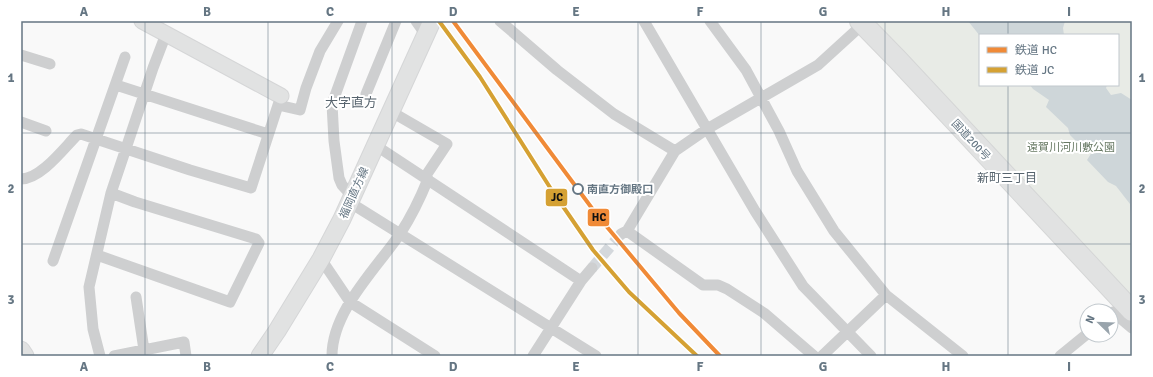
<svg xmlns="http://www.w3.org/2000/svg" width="1153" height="377" viewBox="0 0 1153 377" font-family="Signika,'Noto Sans JP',sans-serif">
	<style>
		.green { fill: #e8ebe6; fill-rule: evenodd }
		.water { fill: #ced6d9 }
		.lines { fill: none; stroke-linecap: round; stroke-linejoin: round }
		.street-tunnel { stroke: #d4d8dc; stroke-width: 11; stroke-dasharray: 11 5.5; stroke-linecap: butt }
		.secondary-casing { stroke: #d5d6d7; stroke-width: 17 }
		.primary-casing { stroke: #d5d6d7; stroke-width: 19 }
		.highway-casing { stroke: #d5d6d6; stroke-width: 22 }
		.street { stroke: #cecfd0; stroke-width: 11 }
		.secondary { stroke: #e1e2e2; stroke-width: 15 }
		.primary { stroke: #e1e2e2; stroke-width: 17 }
		.highway { stroke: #e1e2e2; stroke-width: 20 }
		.rail-1-casing { stroke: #fff; stroke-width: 7 }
		.rail-2-casing { stroke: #fff; stroke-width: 7 }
		.rail-1 { stroke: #f08a37; stroke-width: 4 }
		.rail-2 { stroke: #d5a133; stroke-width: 4 }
		.grid { fill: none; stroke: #657683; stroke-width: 1; stroke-opacity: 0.55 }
		.stop-dot { fill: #fff; stroke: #657683; stroke-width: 2 }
		.labels { text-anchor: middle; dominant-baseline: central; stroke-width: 4; stroke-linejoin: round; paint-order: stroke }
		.street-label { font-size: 11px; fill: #657683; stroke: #fff }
		.park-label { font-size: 11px; fill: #687a64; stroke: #fff }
		.stop-label { font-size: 11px; font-weight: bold; fill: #657683; stroke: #fff; text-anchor: start }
		.neighbourhood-label { font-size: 12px; fill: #57646e; stroke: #fff }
		.quarter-label { font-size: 13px; fill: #57646e; stroke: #fff }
		.line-badge { stroke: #fff; stroke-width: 1.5 }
		.pale-badge-label { font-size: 11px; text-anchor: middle; font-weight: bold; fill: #111 }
		.neatline { fill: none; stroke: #657683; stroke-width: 1.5 }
		.grid-label { font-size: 13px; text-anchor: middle; font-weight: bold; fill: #657683 }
	</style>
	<rect width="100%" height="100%" fill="#f9f9f9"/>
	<path class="green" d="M 871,21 L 1132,21 L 1132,302 ZM 980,35 L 1118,35 L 1118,85 L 980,85 Z"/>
	<path class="water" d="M 968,21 L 1065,21 L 1063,28 L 1064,35 L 980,36 Z
		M 1030,85 L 1107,85 L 1106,88 L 1111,95 L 1121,93 L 1132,100 L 1132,218 L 1131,217 L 1130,204 L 1116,186 L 1108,182 L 1087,160 L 1092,152 L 1080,145 L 1070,135 L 1068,128 L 1046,107 L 1049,100 L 1033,89 Z"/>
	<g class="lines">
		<path class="street-tunnel" d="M 592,268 L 621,234"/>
		<defs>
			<path id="secondary" d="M 142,21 L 281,96"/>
			<path id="primary" d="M 21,350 L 25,356
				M 260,356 L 277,331 L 321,259 L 342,219 L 432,21"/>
			<path id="highway" d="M 860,21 L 898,60 L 1132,311"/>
		</defs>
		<use href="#secondary" class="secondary-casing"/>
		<use href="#primary" class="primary-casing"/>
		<use href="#highway" class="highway-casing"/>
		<path class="street" d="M 416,21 L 426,35
			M 500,21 L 557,70 L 614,114 L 675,151
			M 644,21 L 755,211 L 803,286 L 871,356
			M 710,21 L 746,70 L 779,131 L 797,171 L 834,231 L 886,295 L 963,356
			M 21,55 L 50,64
			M 116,85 L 268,134
			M 366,94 L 396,21
			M 278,105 L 300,110 L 306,88 L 320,51 L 338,21
			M 390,111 L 447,144 L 425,177
			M 21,122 L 46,131
			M 375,145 L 581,281
			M 21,179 C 41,179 64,148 77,135 L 81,134 L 190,170 L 251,188 L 281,96
			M 352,196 L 342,185 L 339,178 L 334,141 L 332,104 L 362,21
			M 349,202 L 596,356
			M 627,231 L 703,285 L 718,285 L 727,289 L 764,313 L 814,356
			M 621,234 L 627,231 L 675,151 L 707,129 L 818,65 L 863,24
			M 97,255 L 230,302 L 259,243 L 256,239 L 135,202 L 111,193
			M 321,259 L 350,302 L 435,356
			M 53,261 L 125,57
			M 136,297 L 144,350
			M 1111,314 L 1113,312 L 1132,328
			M 100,356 L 93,329 L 89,287 L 111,193 L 153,68 L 166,34
			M 114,356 L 184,342 L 186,356
			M 332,356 C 332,311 376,269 400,234 C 411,217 420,199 428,179
			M 533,356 L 581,281 L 592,268
			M 822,356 L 886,295
			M 1060,356 L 1087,334"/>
		<use href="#secondary" class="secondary"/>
		<use href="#primary" class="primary"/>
		<use href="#highway" class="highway"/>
		<defs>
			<path id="rail-1" d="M 453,21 L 597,215 L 679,313 L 720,356"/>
			<path id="rail-2" d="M 439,21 L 480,77 L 551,189 L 593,250 L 629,292 L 697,356"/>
		</defs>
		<use href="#rail-1" class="rail-1-casing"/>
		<use href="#rail-2" class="rail-2-casing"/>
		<use href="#rail-1" class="rail-1"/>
		<use href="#rail-2" class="rail-2"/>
	</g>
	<path class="grid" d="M 145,21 L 145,356M 268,21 L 268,356M 392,21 L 392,356M 515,21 L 515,356M 638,21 L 638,356M 761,21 L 761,356M 885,21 L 885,356M 1008,21 L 1008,35M 1008,85 L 1008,356M 21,133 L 1132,133M 21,244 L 1132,244"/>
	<circle class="stop-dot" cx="578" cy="189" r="5"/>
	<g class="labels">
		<g class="street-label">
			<text transform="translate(971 140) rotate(47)">国道200号</text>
			<text transform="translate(354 193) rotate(-66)">福岡直方線</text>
		</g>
		<g class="park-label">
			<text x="1071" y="147">遠賀川河川敷公園</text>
		</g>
		<g class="stop-label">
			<text x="587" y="189">南直方御殿口</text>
		</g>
		<g class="neighbourhood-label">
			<text x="1007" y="178">新町三丁目</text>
		</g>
		<g class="quarter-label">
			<text x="351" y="103">大字直方</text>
		</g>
	</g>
	<g class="line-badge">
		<rect x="545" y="188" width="23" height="19" rx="4" fill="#d5a133"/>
		<rect x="587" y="208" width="23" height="19" rx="4" fill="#f08a37"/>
	</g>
	<g class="pale-badge-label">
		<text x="557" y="201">JC</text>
		<text x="599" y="221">HC</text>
	</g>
	<rect width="1153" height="377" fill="none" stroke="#ffffff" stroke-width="44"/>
	<rect x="979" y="34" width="140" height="52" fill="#ffffff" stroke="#c1c8cd"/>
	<rect x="987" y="47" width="20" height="6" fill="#f08a37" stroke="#c1c8cd"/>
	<text x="1015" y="54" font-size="12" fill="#657683">鉄道 HC</text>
	<rect x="987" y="67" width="20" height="6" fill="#d5a133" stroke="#c1c8cd"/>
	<text x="1015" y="74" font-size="12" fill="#657683">鉄道 JC</text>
	<g transform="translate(1099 323) rotate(293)"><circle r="19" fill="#ffffff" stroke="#c1c8cd"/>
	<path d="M0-3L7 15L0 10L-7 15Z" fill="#99a4ac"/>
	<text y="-6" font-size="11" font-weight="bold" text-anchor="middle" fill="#657683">N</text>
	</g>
	<rect x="22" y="22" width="1109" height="333" class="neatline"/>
	<g class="grid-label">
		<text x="84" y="16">A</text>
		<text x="207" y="16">B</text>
		<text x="330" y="16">C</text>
		<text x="453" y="16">D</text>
		<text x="576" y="16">E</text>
		<text x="700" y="16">F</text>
		<text x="823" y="16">G</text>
		<text x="946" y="16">H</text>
		<text x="1069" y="16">I</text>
		<text x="11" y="82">1</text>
		<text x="1142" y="82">1</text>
		<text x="11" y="193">2</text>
		<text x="1142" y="193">2</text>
		<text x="11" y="304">3</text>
		<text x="1142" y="304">3</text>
		<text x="84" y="371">A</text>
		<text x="207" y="371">B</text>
		<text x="330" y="371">C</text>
		<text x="453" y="371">D</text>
		<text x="576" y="371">E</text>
		<text x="700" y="371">F</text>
		<text x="823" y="371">G</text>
		<text x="946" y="371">H</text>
		<text x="1069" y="371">I</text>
	</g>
</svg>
